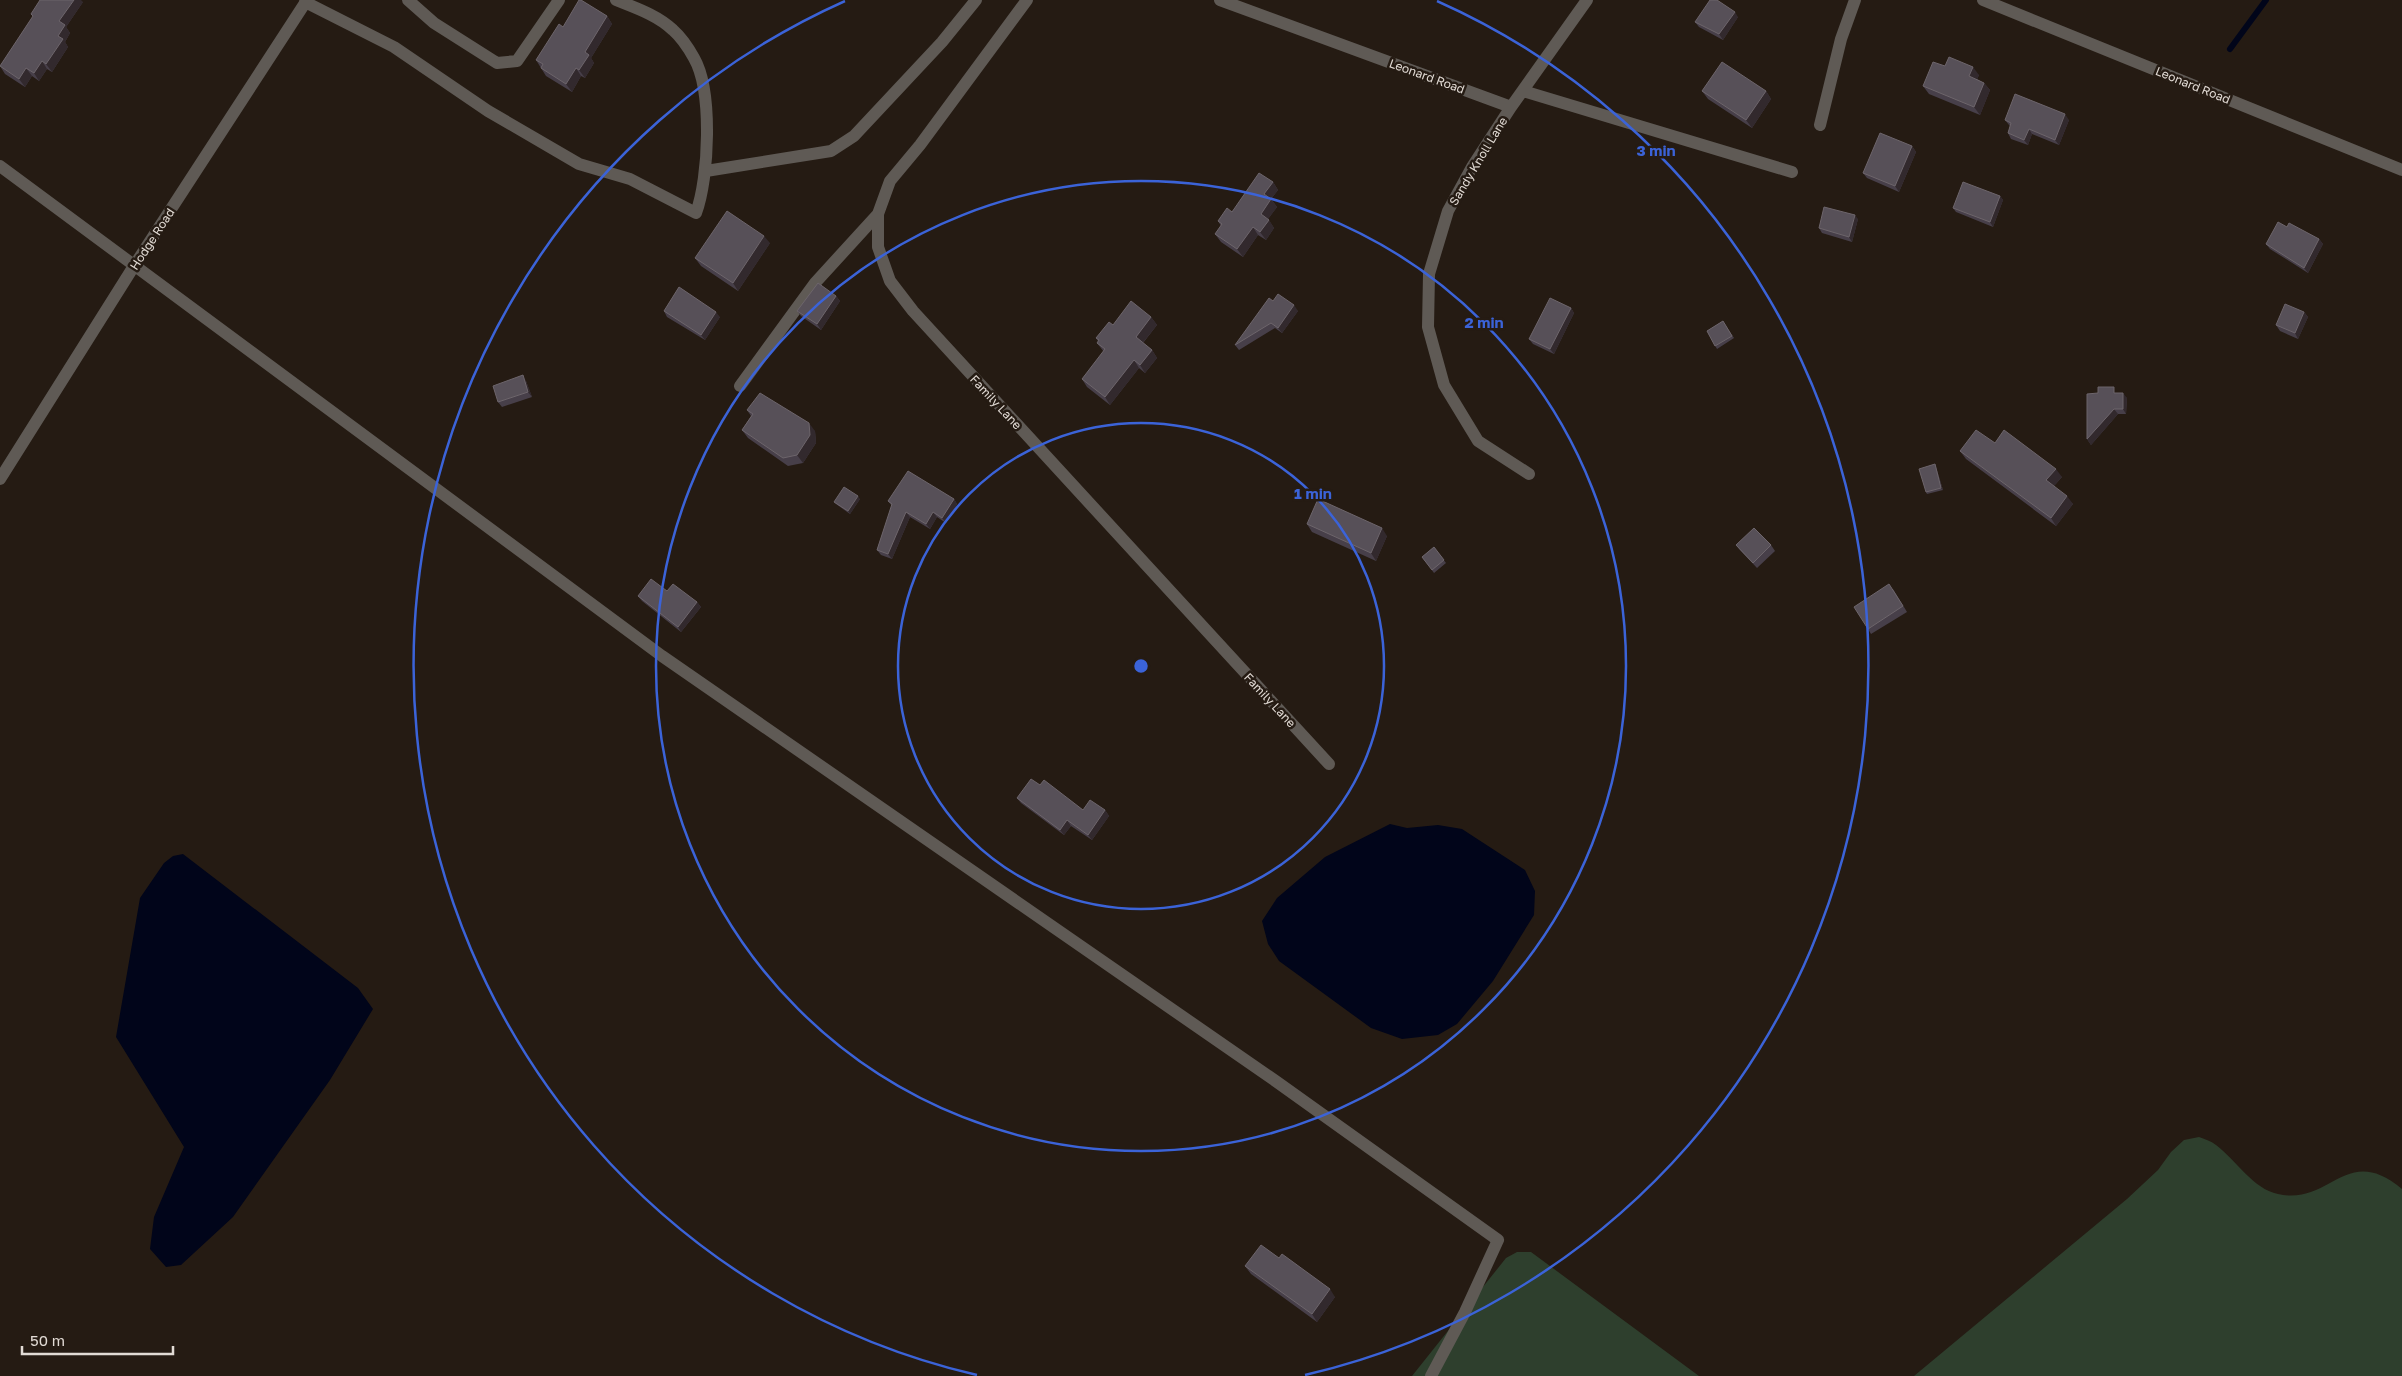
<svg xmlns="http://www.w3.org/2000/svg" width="2402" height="1376" viewBox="0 0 2402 1376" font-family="'Golos Text',sans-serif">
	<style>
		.green { fill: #2e3f2d }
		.water { fill: #01051a }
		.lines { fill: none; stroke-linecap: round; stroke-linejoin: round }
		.stream { stroke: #01051a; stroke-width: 6 }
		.minor { stroke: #5f5a55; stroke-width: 12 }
		.wall { fill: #473f49 }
		.shaded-wall { fill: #32292d }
		.building { fill: #575058; stroke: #6d656b }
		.ring { fill: none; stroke: #3b63d8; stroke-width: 2.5 }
		.labels { text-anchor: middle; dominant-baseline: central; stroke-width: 5; stroke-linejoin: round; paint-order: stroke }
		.street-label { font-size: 12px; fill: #e2dbd5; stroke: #251b13 }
		.centre { fill: #3b63d8; stroke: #251b13; stroke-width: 2.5 }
		.ring-label { font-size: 15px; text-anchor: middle; font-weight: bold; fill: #3b63d8; stroke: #251b13; stroke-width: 5; stroke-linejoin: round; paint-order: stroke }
	</style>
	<rect width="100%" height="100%" fill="#251b13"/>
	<path class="green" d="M 2199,1137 C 2204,1139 2211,1141 2216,1145 C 2236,1160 2253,1189 2278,1194 C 2331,1206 2346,1142 2402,1189 L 2402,1376 L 1914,1376 L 2127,1199 L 2158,1170 L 2171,1152 L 2184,1140 Z
		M 1517,1252 L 1531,1252 L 1699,1376 L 1412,1376 L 1506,1258 Z"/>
	<path class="water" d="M 1390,824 L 1407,828 L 1438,825 L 1462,829 L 1525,870 L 1535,891 L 1534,915 L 1493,981 L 1457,1024 L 1438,1035 L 1402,1039 L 1371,1028 L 1279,961 L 1268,944 L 1262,921 L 1277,898 L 1325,857 Z
		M 183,854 L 358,988 L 373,1009 L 330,1080 L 233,1217 L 181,1265 L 166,1267 L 150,1249 L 154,1217 L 184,1147 L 116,1037 L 140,898 L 164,863 L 173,856 Z"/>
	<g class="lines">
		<path class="stream" d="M 2230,49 L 2266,0"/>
		<path class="minor" d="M 408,0 L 434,23 L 497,63 L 517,61 L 559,0
			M 1027,0 L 920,145 L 890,181 L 878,214 L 878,247 L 890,281 L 913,311 L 1329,764
			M 1220,0 L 1511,107
			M 1983,0 L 2402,170
			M 305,2 L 394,47 L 488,111 L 579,164 L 630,179 L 696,213 C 709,178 713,91 694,58 C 689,49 681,37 673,30 C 657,15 636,8 616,0
			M 1523,91 L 1792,172
			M 1820,125 L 1841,39 L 1855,0
			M 0,166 L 662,656 L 1277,1082 L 1498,1240 L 1465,1312 L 1431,1376
			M 706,171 L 831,151 L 854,136 L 942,42 L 976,0
			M 740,386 L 815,283 L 878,214
			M 1529,474 L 1478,441 L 1444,385 L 1428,327 L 1429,274 L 1448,211 L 1472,167 L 1511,107 L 1587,0
			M 0,479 L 134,266 L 307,0"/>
	</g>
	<path class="wall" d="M 83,2 L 66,27 L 70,33 L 65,42 L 68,47 L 52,72 L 47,69 L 39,81 L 32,76 L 25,87 L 5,74 L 0,66 L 33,17 L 31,14 Z
		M 607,16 L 612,24 L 591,58 L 594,63 L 585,78 L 581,76 L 572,92 L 546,76 L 536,60 L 563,27 Z
		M 1738,17 L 1723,40 L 1699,27 L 1695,22 Z
		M 1945,66 L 1979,75 L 1977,79 L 1984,83 L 1990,90 L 1980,115 L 1929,94 L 1923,86 Z
		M 1702,91 L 1766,91 L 1771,99 L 1752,128 L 1708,99 Z
		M 2005,120 L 2069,120 L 2059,145 L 2032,134 L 2028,145 L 2011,139 L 2008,133 L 2010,126 L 2009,125 Z
		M 1912,146 L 1916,152 L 1899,192 L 1867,178 L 1863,173 Z
		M 1273,182 L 1278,190 L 1271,199 L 1277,207 L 1268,219 L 1274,228 L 1266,240 L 1258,235 L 1243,257 L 1221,242 L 1215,234 L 1221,226 L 1218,221 Z
		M 2000,196 L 2003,200 L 1993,227 L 1956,212 L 1953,208 Z
		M 1858,219 L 1852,242 L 1822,233 L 1819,228 Z
		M 2287,227 L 2319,239 L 2323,244 L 2308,273 L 2270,249 L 2266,244 Z
		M 770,243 L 738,291 L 701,266 L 695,258 Z
		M 836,296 L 840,301 L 821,330 L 801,316 L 797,311 Z
		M 1273,301 L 1298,311 L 1282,333 L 1275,328 L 1239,350 L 1235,345 Z
		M 1571,308 L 1574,313 L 1554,354 L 1533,344 L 1529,339 Z
		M 664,311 L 720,317 L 705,340 L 667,317 Z
		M 2304,312 L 2308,317 L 2298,339 L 2280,331 L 2276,325 Z
		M 1151,317 L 1157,325 L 1143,343 L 1152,350 L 1157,358 L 1145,373 L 1139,368 L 1110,405 L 1087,387 L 1082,379 L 1104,352 L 1097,343 L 1098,341 L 1096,338 L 1113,325 Z
		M 1723,321 L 1734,338 L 1717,349 L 1707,331 Z
		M 526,381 L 532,397 L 502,407 L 498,402 Z
		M 2118,393 L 2127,398 L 2126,414 L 2118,414 L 2091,445 L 2087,439 Z
		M 747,410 L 815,431 L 816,443 L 803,463 L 788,466 L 748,438 L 742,430 L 751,416 Z
		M 1995,443 L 2062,477 L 2054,486 L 2073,504 L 2056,526 L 1966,459 L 1960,451 Z
		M 1935,464 L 1936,467 L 1943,490 L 1927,494 L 1926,492 Z
		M 860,499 L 850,514 L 836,504 L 834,502 Z
		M 954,499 L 957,504 L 946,523 L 937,517 L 930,529 L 910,517 L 892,559 L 881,555 L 877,550 L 892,506 L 888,501 Z
		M 1307,524 L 1387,536 L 1376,561 L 1312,532 Z
		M 1736,545 L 1771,545 L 1775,551 L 1757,568 L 1740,550 Z
		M 1434,547 L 1446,563 L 1434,573 L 1422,557 Z
		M 1893,589 L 1907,612 L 1871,634 L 1868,629 Z
		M 667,591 L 697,602 L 701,607 L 681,632 L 642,601 L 638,596 Z
		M 1040,785 L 1083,810 L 1105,810 L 1109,816 L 1092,840 L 1071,826 L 1064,835 L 1021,803 L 1017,798 Z
		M 1245,1266 L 1335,1297 L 1317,1322 L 1251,1274 Z"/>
	<path class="shaded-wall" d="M 74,0 L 81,0 L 83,2 L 66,27 L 70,33 L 65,42 L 68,47 L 52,72 L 46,64 L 58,36 L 59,21 Z
		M 1735,12 L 1738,17 L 1723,40 L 1719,34 Z
		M 607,16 L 612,24 L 591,58 L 594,63 L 585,78 L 579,70 L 585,52 Z
		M 42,61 L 47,69 L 39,81 L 34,73 Z
		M 1973,67 L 1979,75 L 1975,84 L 1969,76 Z
		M 26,68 L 32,76 L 25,87 L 19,79 Z
		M 576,68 L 581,76 L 572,92 L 566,84 Z
		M 1984,83 L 1990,90 L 1980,115 L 1974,107 Z
		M 1766,91 L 1771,99 L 1752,128 L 1746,120 Z
		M 2065,114 L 2069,120 L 2059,145 L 2055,140 Z
		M 2029,129 L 2032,134 L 2028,145 L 2024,140 Z
		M 1912,146 L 1916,152 L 1899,192 L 1895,186 Z
		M 1273,182 L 1278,190 L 1271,199 L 1277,207 L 1266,222 L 1261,214 L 1264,194 Z
		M 2000,196 L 2003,200 L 1993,227 L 1990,222 Z
		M 1855,215 L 1858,219 L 1852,242 L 1849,237 Z
		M 1269,220 L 1274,228 L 1266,240 L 1260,232 Z
		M 1253,227 L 1258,235 L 1243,257 L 1237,249 Z
		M 764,236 L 770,243 L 738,291 L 733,283 Z
		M 2319,239 L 2323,244 L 2308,273 L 2304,268 Z
		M 836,296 L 840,301 L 821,330 L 817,324 Z
		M 1294,305 L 1298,311 L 1282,333 L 1278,328 Z
		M 1571,308 L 1574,313 L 1554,354 L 1550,349 Z
		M 716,312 L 720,317 L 705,340 L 701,335 Z
		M 2304,312 L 2308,317 L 2298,339 L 2295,333 Z
		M 1151,317 L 1157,325 L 1141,345 L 1136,337 Z
		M 1152,350 L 1157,358 L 1145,373 L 1140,365 Z
		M 1134,360 L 1139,368 L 1110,405 L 1105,397 Z
		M 523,375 L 526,381 L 532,397 L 528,392 Z
		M 2123,393 L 2127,398 L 2126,414 L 2123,409 Z
		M 2114,409 L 2118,414 L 2091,445 L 2087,439 Z
		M 809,423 L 815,431 L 816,443 L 803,463 L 797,455 Z
		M 1935,464 L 1936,467 L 1943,490 L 1941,488 Z
		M 2056,469 L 2062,477 L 2052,488 L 2046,480 Z
		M 858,496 L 860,499 L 850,514 L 848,511 Z
		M 2067,496 L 2073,504 L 2056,526 L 2051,518 Z
		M 954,499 L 957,504 L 946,523 L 942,518 Z
		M 906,512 L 910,517 L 892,559 L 888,554 Z
		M 933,512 L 937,517 L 930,529 L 926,524 Z
		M 1382,528 L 1387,536 L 1376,561 L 1371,553 Z
		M 697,602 L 701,607 L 681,632 L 678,627 Z
		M 1105,810 L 1109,816 L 1092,840 L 1088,835 Z
		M 1067,820 L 1071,826 L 1064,835 L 1060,830 Z
		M 1330,1289 L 1335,1297 L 1317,1322 L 1312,1314 Z"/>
	<path class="building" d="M 40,0 L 74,0 L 59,21 L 65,25 L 58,36 L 63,39 L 46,64 L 42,61 L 34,73 L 26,68 L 19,79 L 0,66 L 33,16 L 31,14 Z
		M 579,0 L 581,0 L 607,16 L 585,52 L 589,55 L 579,70 L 576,68 L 566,84 L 541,68 L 543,64 L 536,60 L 559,24 L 563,27 Z
		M 1710,0 L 1717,0 L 1735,12 L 1719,34 L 1695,22 Z
		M 1949,57 L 1973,67 L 1969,76 L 1984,83 L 1974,107 L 1923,86 L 1933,62 L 1945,66 Z
		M 1722,62 L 1766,91 L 1746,120 L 1702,91 Z
		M 2015,94 L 2065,114 L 2055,140 L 2029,129 L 2024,140 L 2008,133 L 2011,123 L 2005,120 Z
		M 1880,133 L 1912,146 L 1895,186 L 1863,173 Z
		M 1259,173 L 1273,182 L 1264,194 L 1271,199 L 1261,214 L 1269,220 L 1260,232 L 1253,227 L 1237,249 L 1215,234 L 1222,224 L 1218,221 L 1227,208 L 1232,212 Z
		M 1963,182 L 2000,196 L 1990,222 L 1953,208 Z
		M 1824,207 L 1855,215 L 1849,237 L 1819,228 Z
		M 727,211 L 764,236 L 733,283 L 695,258 Z
		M 2278,222 L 2287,227 L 2289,223 L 2319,239 L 2304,268 L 2266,244 Z
		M 818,283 L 836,296 L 817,324 L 797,311 Z
		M 679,287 L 716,312 L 701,335 L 664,311 Z
		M 1278,294 L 1294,305 L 1278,328 L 1271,323 L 1235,345 L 1269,298 L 1273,301 Z
		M 1550,298 L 1571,308 L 1550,349 L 1529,339 Z
		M 1131,301 L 1151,317 L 1136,337 L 1152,350 L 1140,365 L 1134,360 L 1105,397 L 1082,379 L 1105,349 L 1097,343 L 1099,340 L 1096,338 L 1109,322 L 1113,325 Z
		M 2285,304 L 2304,312 L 2295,333 L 2276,325 Z
		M 1723,321 L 1732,336 L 1715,346 L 1707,331 Z
		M 523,375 L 528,392 L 498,402 L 493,386 Z
		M 2098,387 L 2114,387 L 2114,393 L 2123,393 L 2123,409 L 2114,409 L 2087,439 L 2087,394 L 2098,393 Z
		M 760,393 L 809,423 L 810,435 L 797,455 L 783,458 L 742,430 L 753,414 L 747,410 Z
		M 1976,430 L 1995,443 L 2004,430 L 2056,469 L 2046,480 L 2067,496 L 2051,518 L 1960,451 Z
		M 1935,464 L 1941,488 L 1926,492 L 1919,469 Z
		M 908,471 L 954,499 L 942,518 L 933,512 L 926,524 L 906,512 L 888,554 L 877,550 L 892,504 L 888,501 Z
		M 844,487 L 858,496 L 848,511 L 834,502 Z
		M 1318,499 L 1382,528 L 1371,553 L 1307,524 Z
		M 1754,528 L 1771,545 L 1753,563 L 1736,545 Z
		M 1434,547 L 1444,560 L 1432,570 L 1422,557 Z
		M 651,579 L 667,591 L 673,584 L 697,602 L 678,627 L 638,596 Z
		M 1889,584 L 1903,606 L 1868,629 L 1854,607 Z
		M 1031,779 L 1040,785 L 1044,780 L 1083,810 L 1090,800 L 1105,810 L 1088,835 L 1067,820 L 1060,830 L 1017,798 Z
		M 1261,1245 L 1279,1258 L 1282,1254 L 1330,1289 L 1312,1314 L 1245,1266 Z"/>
	<g class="ring">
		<circle cx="1141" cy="666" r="243"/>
		<circle cx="1141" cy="666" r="485"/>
		<path d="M977 1375A728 728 0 0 1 845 1M1437 1A728 728 0 0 1 1305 1375"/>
	</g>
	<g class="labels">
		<g class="street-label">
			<text transform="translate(1427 76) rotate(20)">Leonard Road</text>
			<text transform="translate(2193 85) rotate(22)">Leonard Road</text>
			<text transform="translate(1478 161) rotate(-59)">Sandy Knoll Lane</text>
			<text transform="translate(152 239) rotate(-57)">Hodge Road</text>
			<text transform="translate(996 402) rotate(47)">Family Lane</text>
			<text transform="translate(1270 700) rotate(47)">Family Lane</text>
		</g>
	</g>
	<circle cx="1141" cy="666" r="8" class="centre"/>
	<g class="ring-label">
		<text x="1656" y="156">3 min</text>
		<text x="1484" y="328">2 min</text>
		<text x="1313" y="499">1 min</text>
	</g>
	<path d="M22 1346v8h151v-8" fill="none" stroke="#e2dbd5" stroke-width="2.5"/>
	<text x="30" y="1346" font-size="15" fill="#e2dbd5" stroke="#251b13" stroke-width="4" paint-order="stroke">50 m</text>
</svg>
